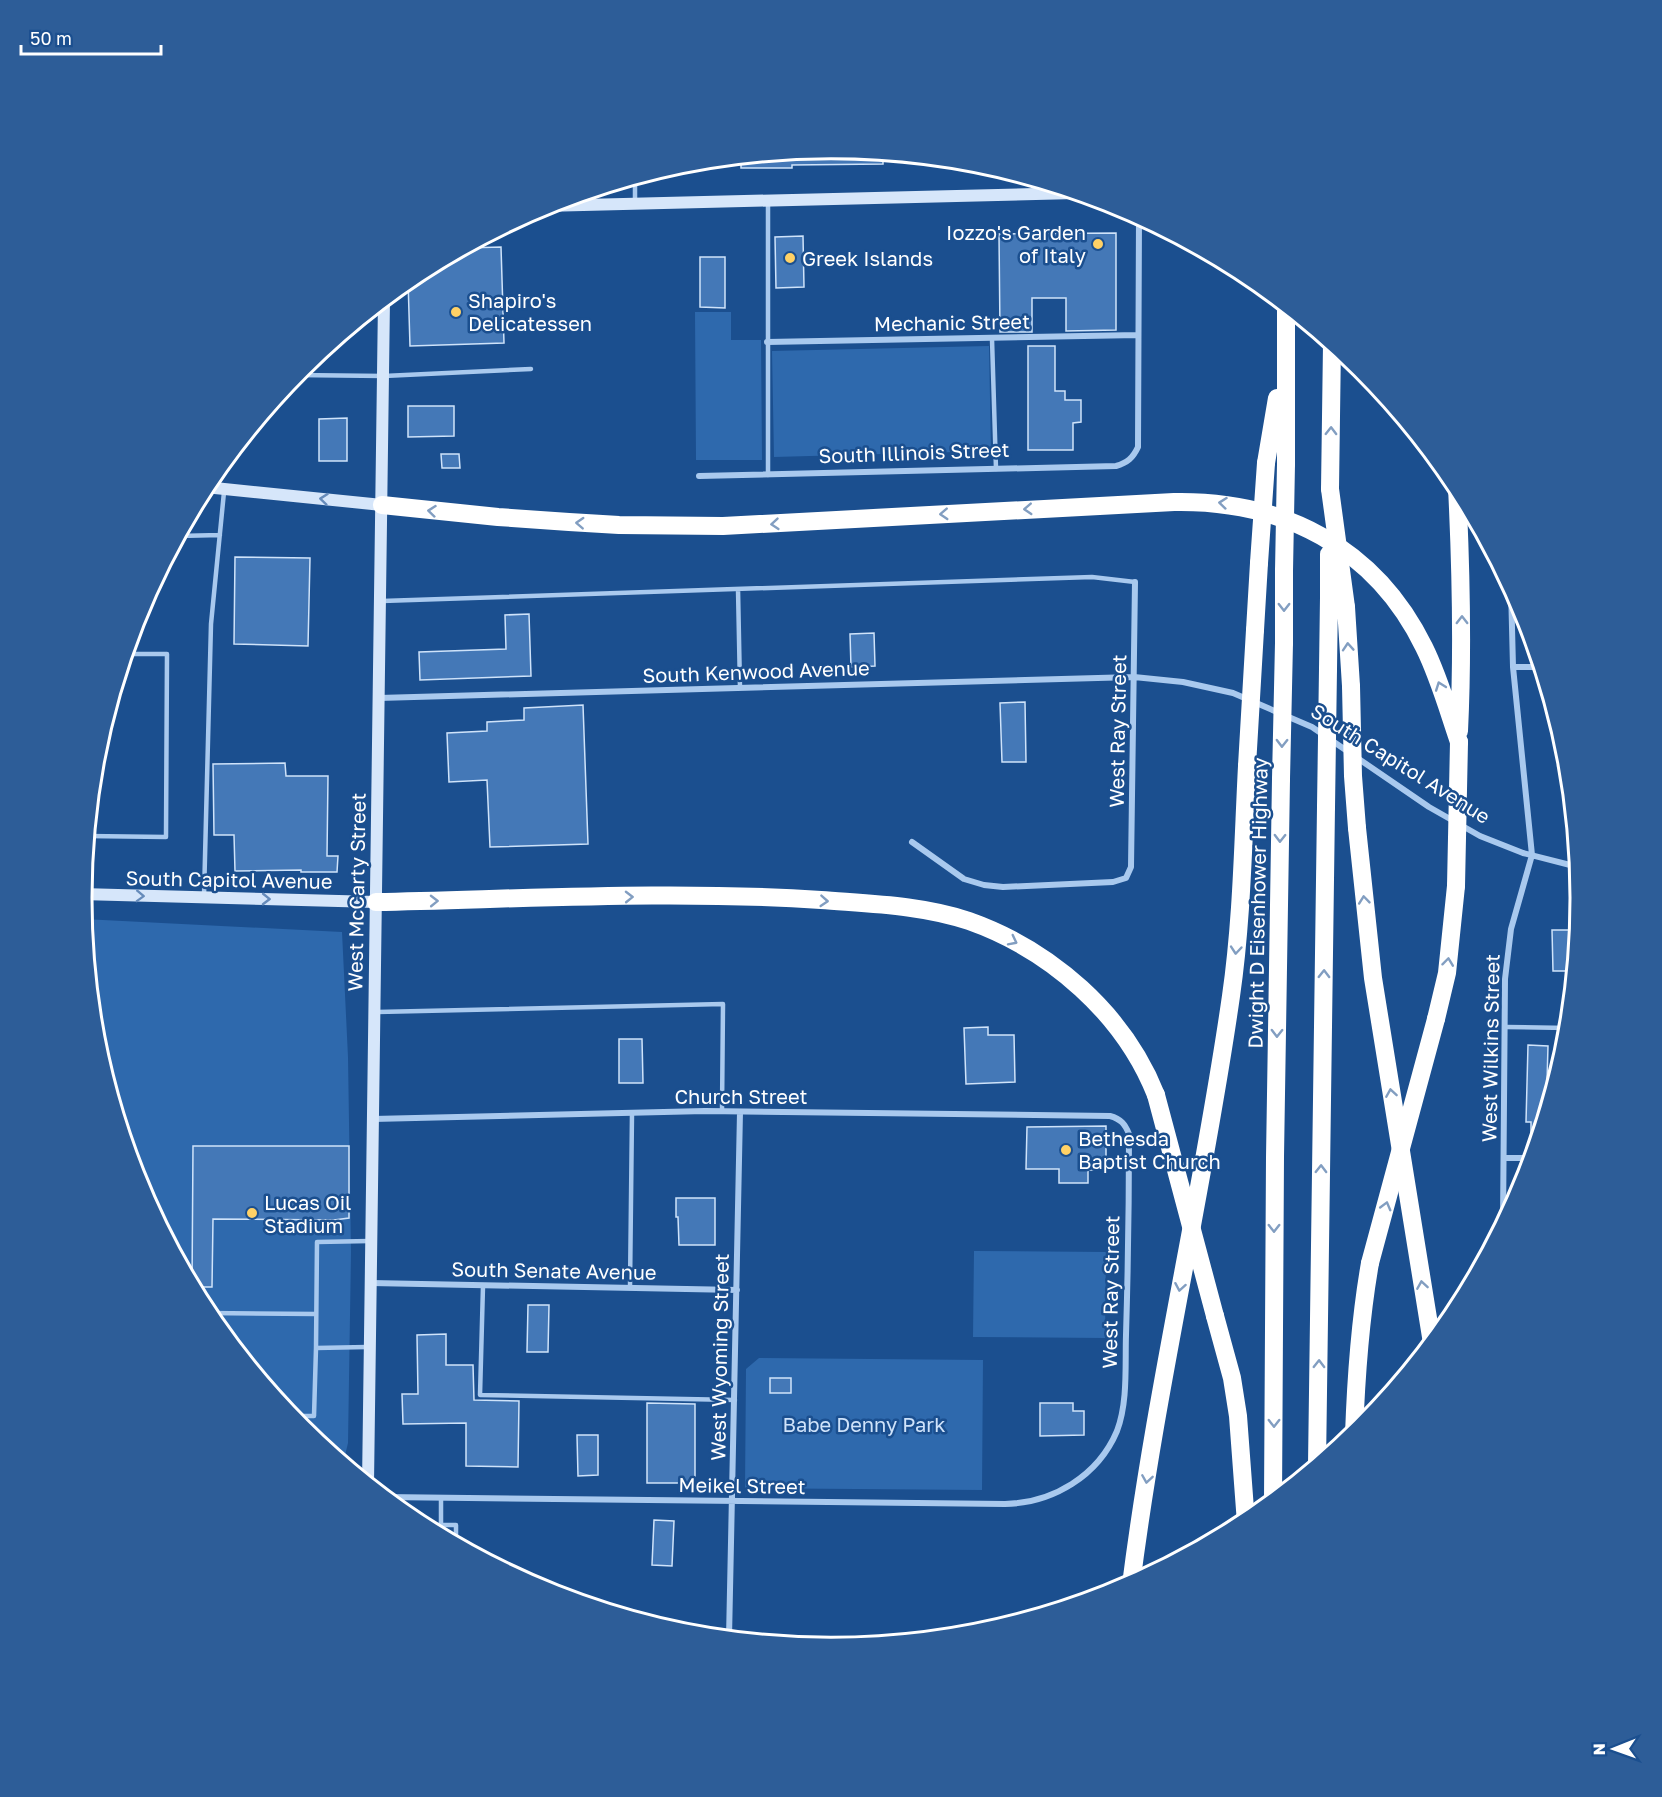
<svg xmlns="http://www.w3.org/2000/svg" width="1662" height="1797" viewBox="0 0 1662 1797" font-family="'Golos Text',sans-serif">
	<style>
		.green { fill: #2e69ad }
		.building { fill: #4478b7; stroke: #cfe3fa; stroke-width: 1.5 }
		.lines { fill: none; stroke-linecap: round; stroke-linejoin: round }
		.lane { stroke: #a9c9ee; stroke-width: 4.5 }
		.street { stroke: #a9c9ee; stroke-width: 6 }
		.secondary { stroke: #d6e6fa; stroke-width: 12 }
		.highway { stroke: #fff; stroke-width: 18 }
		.highway-bridge { stroke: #fff; stroke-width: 18 }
		.oneway { stroke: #829ec1 }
		.oneway2 { stroke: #668bba }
		.poi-dot { fill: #ffd166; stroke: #1b4f8f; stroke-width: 2 }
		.labels { text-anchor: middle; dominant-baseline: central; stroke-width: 5; stroke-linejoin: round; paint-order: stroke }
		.poi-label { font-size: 20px; fill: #fff; stroke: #1b4f8f; text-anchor: start }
		.street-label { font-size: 20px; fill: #fff; stroke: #1b4f8f }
		.park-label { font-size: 20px; fill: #cfe3fa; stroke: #1b4f8f }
		.rim { fill: none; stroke: #fff; stroke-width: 3 }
	</style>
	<rect width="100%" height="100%" fill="#1b4f8f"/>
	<path class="green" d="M 695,312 L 731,312 L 731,340 L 761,340 L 762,460 L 696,460 Z
		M 989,346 L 991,451 L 774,457 L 772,351 Z
		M 83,919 L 342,932 L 348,1057 L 351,1252 L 348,1443 L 343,1464 L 300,1429 L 207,1315 L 138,1185 L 95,1044 Z
		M 974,1251 L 1106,1252 L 1105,1338 L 973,1337 Z
		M 759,1358 L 983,1360 L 982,1490 L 745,1488 L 746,1369 Z"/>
	<path class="building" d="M 831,148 L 883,154 L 883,164 L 792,165 L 792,168 L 741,168 L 741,157 Z
		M 1116,233 L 1116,330 L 1066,331 L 1066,298 L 1032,298 L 1032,332 L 1000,332 L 999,234 Z
		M 803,236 L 804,287 L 776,288 L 775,237 Z
		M 501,247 L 504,343 L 410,346 L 408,280 L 465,248 Z
		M 700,257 L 725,257 L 725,308 L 700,307 Z
		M 1028,346 L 1055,346 L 1055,391 L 1065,391 L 1065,400 L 1081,400 L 1081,422 L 1073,423 L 1073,450 L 1028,450 Z
		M 408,406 L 454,406 L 454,436 L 408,437 Z
		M 347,418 L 347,461 L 319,461 L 319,419 Z
		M 441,454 L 459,454 L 460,468 L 442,468 Z
		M 235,557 L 310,558 L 308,646 L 234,644 Z
		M 529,614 L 531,676 L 420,680 L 419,652 L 506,649 L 505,615 Z
		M 874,633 L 875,666 L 851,667 L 850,634 Z
		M 1025,702 L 1026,762 L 1002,762 L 1000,703 Z
		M 583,705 L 588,844 L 490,847 L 487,780 L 449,782 L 447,733 L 487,731 L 487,722 L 524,720 L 524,708 Z
		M 285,763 L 286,776 L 328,776 L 327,856 L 338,856 L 337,872 L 301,872 L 301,870 L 235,871 L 234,835 L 214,835 L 213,764 Z
		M 1552,930 L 1571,930 L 1572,971 L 1553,971 Z
		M 988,1027 L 988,1035 L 1014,1035 L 1015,1082 L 966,1084 L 964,1028 Z
		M 619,1039 L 642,1039 L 643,1083 L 619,1083 Z
		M 1528,1045 L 1548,1046 L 1547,1082 L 1555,1082 L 1535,1150 L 1531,1150 L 1531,1122 L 1526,1122 Z
		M 1106,1126 L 1106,1170 L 1088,1170 L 1088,1183 L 1059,1183 L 1059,1169 L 1026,1169 L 1027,1127 Z
		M 193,1146 L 349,1146 L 349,1218 L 334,1220 L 213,1219 L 212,1287 L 192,1287 Z
		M 676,1198 L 715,1198 L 715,1245 L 679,1245 L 678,1217 L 676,1217 Z
		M 528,1305 L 549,1305 L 548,1352 L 527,1352 Z
		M 446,1334 L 446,1365 L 473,1365 L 474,1400 L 519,1401 L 518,1467 L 466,1466 L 466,1423 L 403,1424 L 402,1394 L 418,1394 L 417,1335 Z
		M 770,1378 L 791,1378 L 791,1393 L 770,1393 Z
		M 647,1403 L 695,1404 L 695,1483 L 647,1483 Z
		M 1040,1403 L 1073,1403 L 1073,1411 L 1084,1411 L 1084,1435 L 1040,1436 Z
		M 577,1435 L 598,1435 L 598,1475 L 578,1476 Z
		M 654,1520 L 674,1521 L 672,1566 L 652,1565 Z"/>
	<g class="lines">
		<path class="lane" d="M 635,178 L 635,201
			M 992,339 L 996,469
			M 295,375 L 384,376 L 531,369
			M 768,475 L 768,202
			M 178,536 L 220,535
			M 738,589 L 740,688
			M 382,601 L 1092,577 L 1135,582
			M 1559,766 L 1568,766
			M 87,836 L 166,837 L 167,654 L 125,654
			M 204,896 L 211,624 L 224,492
			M 377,1012 L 723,1004 L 722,1111
			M 1505,1027 L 1568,1028
			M 483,1286 L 480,1395 L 735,1400
			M 630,1288 L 632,1113
			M 206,1313 L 316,1314
			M 316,1348 L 317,1242 L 370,1241
			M 290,1416 L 314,1416 L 316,1348 L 367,1347
			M 441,1498 L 441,1525 L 456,1525 L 456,1544
			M 420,1525 L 441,1525
			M 700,1636 L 899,1642"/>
		<path class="street" d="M 767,342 L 1138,335
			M 699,476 L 1116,466 C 1127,463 1133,458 1138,447 L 1139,217
			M 1513,667 L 1541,667
			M 379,698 L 1134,677 L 1183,682 L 1233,693 L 1312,727 L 1429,807 L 1480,836 L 1523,853 L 1578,867
			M 912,842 L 964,879 L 984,885 L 1003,887 L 1113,882 L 1126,878 L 1131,867 L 1135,582
			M 373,1119 L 705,1111 L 1110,1116 C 1121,1119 1125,1124 1129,1134 C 1129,1201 1128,1268 1126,1335 C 1125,1366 1128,1402 1117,1431 C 1098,1476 1053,1503 1005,1504 L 384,1497
			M 1505,1158 L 1532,1158
			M 1503,1224 L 1505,979 L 1511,929 L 1532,855 L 1513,667 L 1511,588
			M 371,1283 L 737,1290
			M 729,1638 L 740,1112"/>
		<path class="secondary" d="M 543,206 L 1076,193
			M 205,487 L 382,505
			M 81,894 L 376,902
			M 368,1484 L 384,300"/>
		<path class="highway" d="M 1266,463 L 1277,398
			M 1286,464 L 1286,306
			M 1457,487 C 1461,568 1463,649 1459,731
			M 1330,489 L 1332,344
			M 382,505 L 498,517 L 569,522 L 619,525 L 723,526 L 1174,502 C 1283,500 1375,547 1424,647 C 1439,677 1448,710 1459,742
			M 1346,607 L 1351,686
			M 1255,630 L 1259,563
			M 1284,643 L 1284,571
			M 1328,669 L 1329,597
			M 1357,828 L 1373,978 L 1432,1343
			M 376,902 C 524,899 673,890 821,900 C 871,904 921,905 969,921 C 1051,950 1124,1014 1156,1095
			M 1436,1019 L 1447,973 L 1456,886
			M 1215,1316 L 1232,1378 L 1238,1416 L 1246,1523
			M 1354,1435 C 1356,1377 1360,1320 1370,1263
			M 1317,1465 L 1326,807
			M 1273,1501 L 1275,1157 L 1281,779
			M 1131,1585 C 1156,1387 1203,1193 1231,996 C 1242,920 1243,842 1247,766"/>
		<path class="highway-bridge" d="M 1330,489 L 1346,607
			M 1259,563 L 1266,463
			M 1284,571 L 1286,464
			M 1329,597 L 1329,554
			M 1351,686 L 1353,776 L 1357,828
			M 1247,766 L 1255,630
			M 1281,779 L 1284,643
			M 1326,807 L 1328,669
			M 1456,886 L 1459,742
			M 1156,1095 L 1215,1316
			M 1370,1263 L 1436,1019"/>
	</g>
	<defs><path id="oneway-chevron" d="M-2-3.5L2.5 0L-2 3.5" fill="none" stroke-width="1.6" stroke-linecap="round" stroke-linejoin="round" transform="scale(1.5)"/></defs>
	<g class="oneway">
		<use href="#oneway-chevron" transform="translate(1331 431) rotate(-89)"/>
		<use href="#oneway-chevron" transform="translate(1223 503) rotate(-174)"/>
		<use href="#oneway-chevron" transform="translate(1028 509) rotate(177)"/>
		<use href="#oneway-chevron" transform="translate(432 511) rotate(-174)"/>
		<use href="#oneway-chevron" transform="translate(944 514) rotate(177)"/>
		<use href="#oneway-chevron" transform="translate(580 523) rotate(-177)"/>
		<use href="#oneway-chevron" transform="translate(775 524) rotate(175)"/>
		<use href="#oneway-chevron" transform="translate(1284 607) rotate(90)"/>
		<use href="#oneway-chevron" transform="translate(1462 620) rotate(-90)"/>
		<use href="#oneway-chevron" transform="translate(1348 647) rotate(-94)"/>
		<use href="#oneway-chevron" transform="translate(1440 686) rotate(-110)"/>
		<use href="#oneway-chevron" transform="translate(1282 743) rotate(91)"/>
		<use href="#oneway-chevron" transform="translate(1280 838) rotate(91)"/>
		<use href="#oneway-chevron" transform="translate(629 897) rotate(-1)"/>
		<use href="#oneway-chevron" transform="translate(1364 900) rotate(-96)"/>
		<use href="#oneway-chevron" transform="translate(434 901) rotate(-1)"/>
		<use href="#oneway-chevron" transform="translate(824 901) rotate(4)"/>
		<use href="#oneway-chevron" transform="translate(1013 941) rotate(27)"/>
		<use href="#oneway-chevron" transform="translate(1236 950) rotate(95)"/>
		<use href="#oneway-chevron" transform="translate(1448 962) rotate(-83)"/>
		<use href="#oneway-chevron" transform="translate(1324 974) rotate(-89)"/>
		<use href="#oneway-chevron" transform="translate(1277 1033) rotate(91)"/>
		<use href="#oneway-chevron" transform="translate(1391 1093) rotate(-99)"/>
		<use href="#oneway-chevron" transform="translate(1321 1169) rotate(-89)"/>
		<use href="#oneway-chevron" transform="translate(1386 1206) rotate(-75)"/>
		<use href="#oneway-chevron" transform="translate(1274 1228) rotate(90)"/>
		<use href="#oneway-chevron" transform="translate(1422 1285) rotate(-99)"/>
		<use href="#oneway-chevron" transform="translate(1180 1287) rotate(100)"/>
		<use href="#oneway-chevron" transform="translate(1319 1364) rotate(-89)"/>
		<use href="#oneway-chevron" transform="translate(1274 1423) rotate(90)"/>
		<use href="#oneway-chevron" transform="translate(1147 1479) rotate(99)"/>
	</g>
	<g class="oneway2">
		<use href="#oneway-chevron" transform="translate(324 499) rotate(-174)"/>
		<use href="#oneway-chevron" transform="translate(140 896) rotate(2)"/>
		<use href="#oneway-chevron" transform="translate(266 899) rotate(1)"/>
	</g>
	<g class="poi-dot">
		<circle cx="1098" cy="244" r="6"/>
		<circle cx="790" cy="258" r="6"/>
		<circle cx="456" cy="312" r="6"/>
		<circle cx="1066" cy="1150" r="6"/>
		<circle cx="252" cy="1213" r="6"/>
	</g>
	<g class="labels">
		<g class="poi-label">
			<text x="1086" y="232" text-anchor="end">Iozzo's Garden<tspan x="1086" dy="23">of Italy</tspan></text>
			<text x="802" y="258">Greek Islands</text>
			<text x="468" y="300">Shapiro's<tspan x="468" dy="23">Delicatessen</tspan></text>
			<text x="1078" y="1138">Bethesda<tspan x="1078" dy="23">Baptist Church</tspan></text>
			<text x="264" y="1202">Lucas Oil<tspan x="264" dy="23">Stadium</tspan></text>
		</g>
		<g class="street-label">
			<text transform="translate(952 322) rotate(-1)">Mechanic Street</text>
			<text transform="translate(914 452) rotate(-2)">South Illinois Street</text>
			<text transform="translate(756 671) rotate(-2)">South Kenwood Avenue</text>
			<text transform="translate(1117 731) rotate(-89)">West Ray Street</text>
			<text transform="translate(1401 763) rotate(32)">South Capitol Avenue</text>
			<text transform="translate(229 879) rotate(1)">South Capitol Avenue</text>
			<text transform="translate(356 892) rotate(-89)">West McCarty Street</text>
			<text transform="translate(1257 903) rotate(-89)">Dwight D Eisenhower Highway</text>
			<text transform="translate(1490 1048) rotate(-89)">West Wilkins Street</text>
			<text x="741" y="1096">Church Street</text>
			<text transform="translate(554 1270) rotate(1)">South Senate Avenue</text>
			<text transform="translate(1110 1292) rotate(-89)">West Ray Street</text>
			<text transform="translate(719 1357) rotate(-89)">West Wyoming Street</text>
			<text transform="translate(742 1485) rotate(1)">Meikel Street</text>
		</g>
		<g class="park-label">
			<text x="864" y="1424">Babe Denny Park</text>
		</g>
	</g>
	<path d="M0 0H1662V1797H0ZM92 898a739 739 0 1 1 1478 0a739 739 0 1 1-1478 0Z" fill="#2d5d98" fill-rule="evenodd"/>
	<path class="rim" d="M92 898a739 739 0 1 1 1478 0a739 739 0 1 1-1478 0Z"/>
	<g transform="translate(1614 1749) rotate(269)" stroke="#1b4f8f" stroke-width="4.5" paint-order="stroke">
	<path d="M0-4.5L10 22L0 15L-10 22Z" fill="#ffffff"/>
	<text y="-9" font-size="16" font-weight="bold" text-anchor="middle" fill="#ffffff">N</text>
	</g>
	<path d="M21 45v9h140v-9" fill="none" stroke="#ffffff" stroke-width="3"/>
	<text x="30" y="45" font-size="18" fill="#ffffff" stroke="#1b4f8f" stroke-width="4.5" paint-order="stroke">50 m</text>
</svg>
